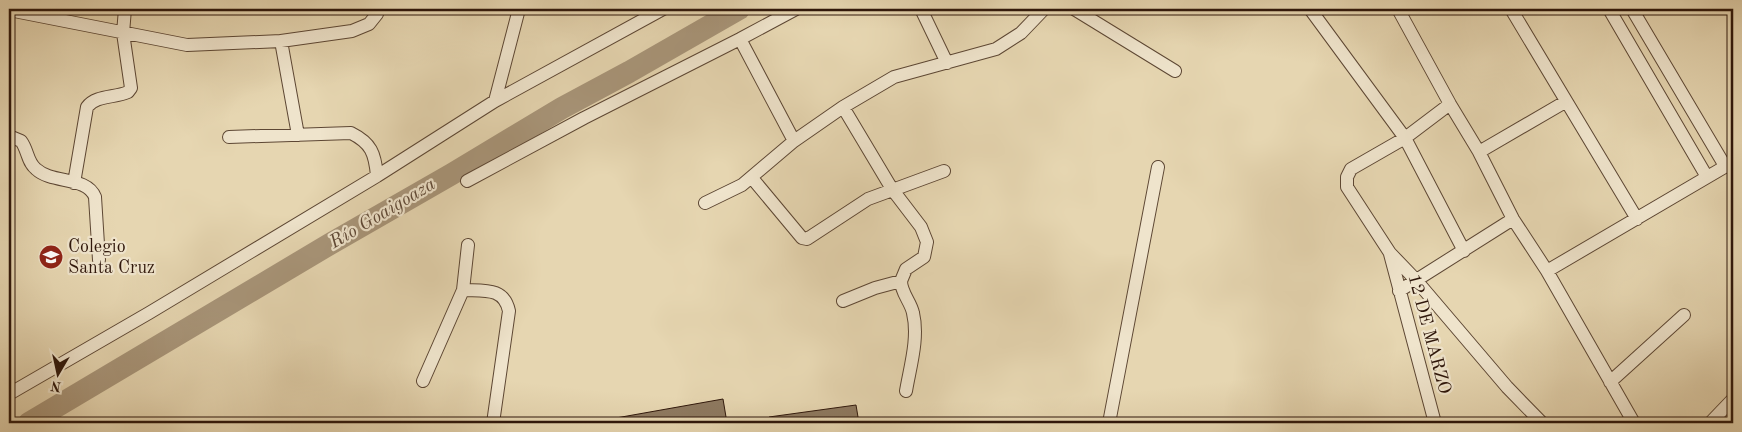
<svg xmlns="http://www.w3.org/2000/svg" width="1742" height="432" viewBox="0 0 1742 432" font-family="'Old Standard TT',serif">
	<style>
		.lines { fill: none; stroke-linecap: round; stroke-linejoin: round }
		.river { stroke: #a89579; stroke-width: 22 }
		.building { fill: #8e7a61; stroke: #2f170b }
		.minor-casing { stroke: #5d4734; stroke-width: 14 }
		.minor { stroke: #efe4cc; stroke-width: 12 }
		.labels { text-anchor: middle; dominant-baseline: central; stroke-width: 4.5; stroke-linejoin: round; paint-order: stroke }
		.poi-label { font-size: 18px; fill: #2f170b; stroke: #efe4cc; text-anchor: start }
		.street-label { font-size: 18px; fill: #2f170b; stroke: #efe4cc }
		.water-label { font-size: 19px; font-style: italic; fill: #5f4937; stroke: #efe4cc }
	</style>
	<rect width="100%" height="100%" fill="#e6d6b1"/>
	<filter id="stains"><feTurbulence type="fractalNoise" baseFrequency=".004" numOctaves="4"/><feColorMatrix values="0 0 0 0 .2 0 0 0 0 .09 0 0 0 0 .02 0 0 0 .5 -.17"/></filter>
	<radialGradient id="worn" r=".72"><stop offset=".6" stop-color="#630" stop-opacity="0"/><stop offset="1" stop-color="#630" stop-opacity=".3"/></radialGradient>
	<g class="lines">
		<path class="river" d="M 29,423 L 330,244 L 452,174 L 562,108 L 629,72 L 739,9"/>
	</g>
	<path class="building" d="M 723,399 L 727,423 L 617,423 L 616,418 Z
		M 856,405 L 859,423 L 770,423 L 769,417 Z"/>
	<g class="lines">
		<defs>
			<path id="minor" d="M 921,9 L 947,63
				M 1074,9 L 1175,71
				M 1310,9 L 1405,138 L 1464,251
				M 1398,9 L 1450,104 L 1479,152 L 1513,219 L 1547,271 L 1634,423
				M 1511,9 L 1637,219
				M 1609,9 L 1707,177
				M 1632,9 L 1725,166
				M 9,10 L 187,45 L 281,41 L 352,31 L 369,24 L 377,14 L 378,9
				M 740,39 L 794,141
				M 281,41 L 298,135
				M 495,101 L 519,9
				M 1450,104 L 1405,138 L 1351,169 L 1347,177 L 1347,187 L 1390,253 L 1415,279 L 1507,387 L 1542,423
				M 843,107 L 892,189 L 921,227 L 927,242 L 924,257 L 906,269 L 901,281 C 901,293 911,302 913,313 C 919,338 910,367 906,391
				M 9,136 L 21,141 C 28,150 27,162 36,169 C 52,184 87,176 95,197 L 99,260
				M 229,137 L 351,133 C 371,143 375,153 377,176
				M 1479,152 L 1565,102
				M 752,178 L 802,238 L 807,239 L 868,199 L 944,171
				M 467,181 L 584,118 L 740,39 L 796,9
				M 74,183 L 87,107 C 96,95 115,98 128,92 L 131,88 L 123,33 L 125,9
				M 705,203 L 742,185 L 794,141 L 843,107 L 894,77 L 996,49 L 1021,33 L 1044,9
				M 1390,254 L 1435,423
				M 1547,271 L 1733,162
				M 463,290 C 484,291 504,287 509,311 L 493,423
				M 1399,291 L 1513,219
				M 843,301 L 875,288 L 901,281
				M 423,381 L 463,290 L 468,245
				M 1610,382 L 1684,315
				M 9,394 L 149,313 L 377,176 L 495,101 L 663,9
				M 1109,423 L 1158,167
				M 1710,423 L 1733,399"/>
		</defs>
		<use href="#minor" class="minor-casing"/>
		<use href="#minor" class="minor"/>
	</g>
	<defs>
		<symbol id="school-disc" viewBox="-11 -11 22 22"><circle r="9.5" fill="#8f2418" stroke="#efe4cc"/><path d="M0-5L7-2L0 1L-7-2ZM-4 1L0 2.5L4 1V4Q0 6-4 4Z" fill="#fff"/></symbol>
	</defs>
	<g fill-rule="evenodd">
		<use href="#school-disc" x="37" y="243" width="28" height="28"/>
	</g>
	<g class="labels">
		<g class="poi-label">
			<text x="68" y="247">Colegio<tspan x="68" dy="21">Santa Cruz</tspan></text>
		</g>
		<g class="street-label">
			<text transform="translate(1429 334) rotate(75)">12 DE MARZO</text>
		</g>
		<g class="water-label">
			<text transform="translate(383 214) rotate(-31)">Río Goaigoaza</text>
		</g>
	</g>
	<rect width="1742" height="432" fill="none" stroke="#e6d6b1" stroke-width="30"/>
	<rect x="10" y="10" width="1722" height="412" fill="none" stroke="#2f170b" stroke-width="2.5"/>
	<rect x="15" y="15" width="1712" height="402" fill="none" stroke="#2f170b"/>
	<g transform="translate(58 374) rotate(189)" stroke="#efe4cc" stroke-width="4" paint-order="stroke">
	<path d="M0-4L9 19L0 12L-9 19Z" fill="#2f170b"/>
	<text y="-8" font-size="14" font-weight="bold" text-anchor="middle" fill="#2f170b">N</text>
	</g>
	<rect width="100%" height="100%" filter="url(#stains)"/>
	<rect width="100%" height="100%" fill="url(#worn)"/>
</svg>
